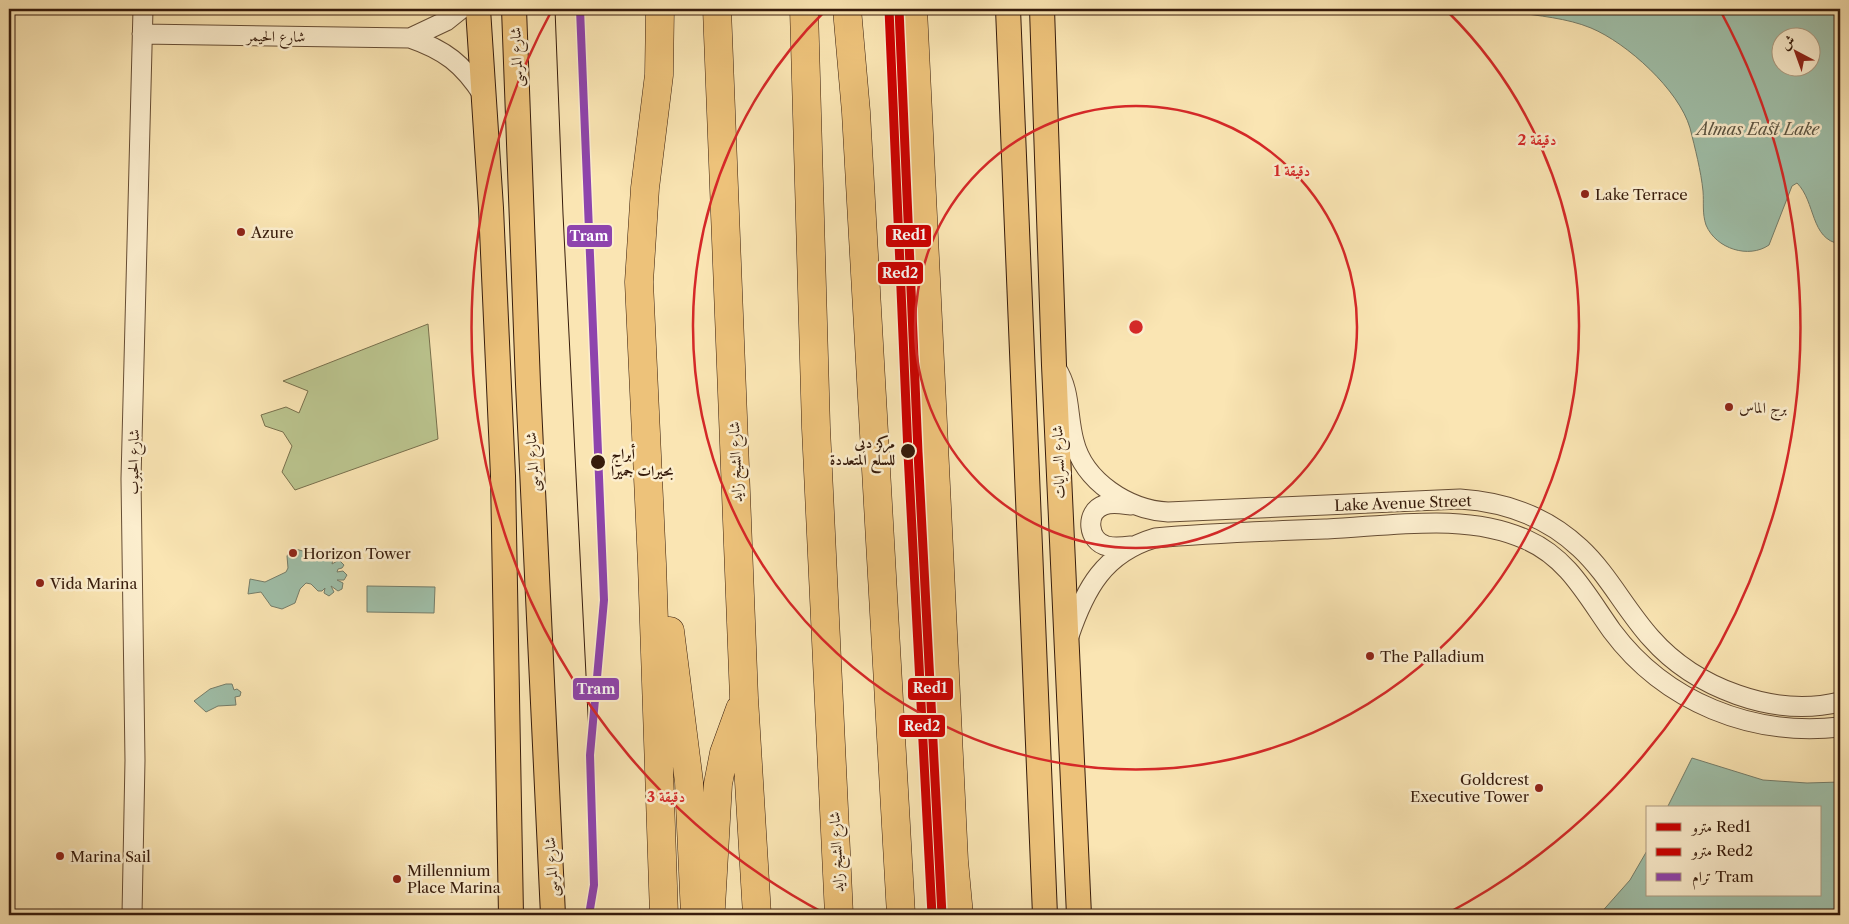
<svg xmlns="http://www.w3.org/2000/svg" width="1849" height="924" viewBox="0 0 1849 924" font-family="'Libre Caslon Text',Amiri,serif">
	<style>
		.green { fill: #bbc58f; stroke: #78704d }
		.water { fill: #9fbfa9; stroke: #757d6a; fill-rule: evenodd }
		.lines { fill: none; stroke-linecap: round; stroke-linejoin: round }
		.minor-casing { stroke: #674e35; stroke-width: 21 }
		.major-casing { stroke: #361b0b; stroke-width: 26 }
		.highway-casing { stroke: #361b0b; stroke-width: 29 }
		.minor { stroke: #fceece; stroke-width: 19 }
		.major { stroke: #edc27a; stroke-width: 24 }
		.highway { stroke: #edc27a; stroke-width: 28 }
		.tram { stroke: #361b0b; stroke-width: 1 }
		.tram-1-casing { stroke: #fceece; stroke-width: 11 }
		.tram-1 { stroke: #8e44ad; stroke-width: 8 }
		.metro-1-casing { stroke: #fceece; stroke-width: 12 }
		.metro-2-casing { stroke: #fceece; stroke-width: 12 }
		.metro-1 { stroke: #c00; stroke-width: 9 }
		.metro-2 { stroke: #c00; stroke-width: 9 }
		.ring { fill: none; stroke: #d62828; stroke-width: 2.5 }
		.poi-dot { fill: #8f2418; stroke: #fceece; stroke-width: 2 }
		.stop-dot { fill: #361b0b; stroke: #fceece; stroke-width: 2 }
		.labels { text-anchor: middle; dominant-baseline: central; stroke-width: 5; stroke-linejoin: round; paint-order: stroke }
		.street-label { font-size: 15px; fill: #361b0b; stroke: #fceece }
		.poi-label { font-size: 15px; fill: #361b0b; stroke: #fceece; text-anchor: start }
		.stop-label { font-size: 15px; font-weight: bold; fill: #361b0b; stroke: #fceece; text-anchor: end }
		.water-label { font-size: 16px; font-style: italic; fill: #5b5442; stroke: #fceece }
		.centre { fill: #d62828; stroke: #fceece; stroke-width: 2.5 }
		.ring-label { font-size: 15px; text-anchor: middle; font-weight: bold; fill: #d62828; stroke: #fceece; stroke-width: 5; stroke-linejoin: round; paint-order: stroke }
		.line-badge { stroke: #fceece; stroke-width: 2 }
		.badge-label { font-size: 14px; text-anchor: middle; font-weight: bold; fill: #fff }
	</style>
	<rect width="100%" height="100%" fill="#fae5b3"/>
	<filter id="stains"><feTurbulence type="fractalNoise" baseFrequency=".004" numOctaves="4"/><feColorMatrix values="0 0 0 0 .2 0 0 0 0 .09 0 0 0 0 .02 0 0 0 .5 -.17"/></filter>
	<radialGradient id="worn" r=".72"><stop offset=".6" stop-color="#630" stop-opacity="0"/><stop offset="1" stop-color="#630" stop-opacity=".3"/></radialGradient>
	<path class="green" d="M 428,324 L 438,439 L 295,490 L 282,472 L 292,446 L 283,432 L 265,426 L 261,415 L 286,407 L 299,413 L 308,391 L 283,381 Z"/>
	<path class="water" d="M 1513,9 L 1840,9 L 1840,244 C 1810,239 1816,202 1797,183 L 1792,186 L 1769,245 C 1749,259 1716,249 1706,225 C 1702,213 1704,203 1703,191 C 1701,171 1695,148 1690,128 C 1679,90 1627,43 1591,28 C 1567,18 1539,16 1513,12 ZM 1782,38 L 1812,38 L 1812,68 L 1782,68 Z
		M 295,549 L 303,551 L 307,558 L 314,561 L 322,558 L 325,561 L 326,555 L 334,555 L 332,564 L 339,560 L 344,565 L 342,568 L 338,569 L 337,572 L 343,571 L 347,575 L 344,580 L 337,580 L 343,583 L 342,589 L 338,591 L 331,586 L 334,592 L 329,596 L 324,593 L 325,588 L 322,591 L 318,591 L 311,584 L 306,583 L 300,589 L 295,603 L 282,609 L 271,606 L 261,592 L 248,594 L 250,579 L 265,582 L 286,572 L 288,568 L 287,556 L 290,551 Z
		M 367,586 L 435,587 L 434,613 L 367,612 Z
		M 226,684 L 232,684 L 234,690 L 237,689 L 241,692 L 240,696 L 235,697 L 236,705 L 218,706 L 206,712 L 194,701 L 210,689 Z
		M 1692,758 L 1763,780 L 1807,783 L 1840,782 L 1840,915 L 1599,915 L 1630,880 L 1648,849 L 1648,895 L 1820,895 L 1820,808 L 1667,808 Z"/>
	<g class="lines">
		<defs>
			<path id="minor" d="M 142,34 L 410,38 C 445,50 463,64 483,95
				M 410,38 L 446,21 L 461,9
				M 1056,368 C 1071,391 1067,415 1074,441 C 1084,482 1129,510 1168,512 L 1460,499 C 1506,502 1546,516 1580,548 C 1608,574 1625,609 1651,638 C 1695,688 1774,718 1840,702
				M 1131,546 C 1123,547 1114,548 1107,546 C 1088,542 1084,512 1104,505 C 1112,502 1122,504 1131,505
				M 1069,636 C 1085,589 1104,553 1155,538 C 1212,533 1270,531 1327,529 C 1391,526 1467,512 1527,540 C 1568,558 1587,596 1612,631 C 1665,702 1752,737 1840,727
				M 132,915 L 135,760 L 131,479 L 143,9"/>
			<path id="major" d="M 478,9 L 491,208 L 503,476 L 511,915
				M 514,9 L 528,384 L 553,915
				M 1008,9 L 1045,915
				M 1042,9 L 1054,365 L 1079,915"/>
			<path id="highway" d="M 660,9 L 659,75 L 645,188 L 639,282 L 652,564 L 664,915
				M 717,9 L 744,698 L 757,915
				M 804,9 L 816,428 L 839,915
				M 847,9 L 856,112 L 901,915
				M 913,9 L 954,861 L 959,915
				M 670,631 L 689,782 L 695,915
				M 711,907 L 718,784 L 724,753 L 740,709"/>
		</defs>
		<use href="#minor" class="minor-casing"/>
		<use href="#major" class="major-casing"/>
		<use href="#highway" class="highway-casing"/>
		<use href="#minor" class="minor"/>
		<use href="#major" class="major"/>
		<use href="#highway" class="highway"/>
		<path class="tram" d="M 555,9 L 563,214 L 590,755"/>
		<defs>
			<path id="tram-1" d="M 580,9 L 604,600 L 590,755 L 594,885 L 589,915"/>
		</defs>
		<use href="#tram-1" class="tram-1-casing"/>
		<use href="#tram-1" class="tram-1"/>
		<defs>
			<path id="metro-1" d="M 899,9 L 918,452 L 942,915"/>
			<path id="metro-2" d="M 889,9 L 908,453 L 932,915"/>
		</defs>
		<use href="#metro-1" class="metro-1-casing"/>
		<use href="#metro-2" class="metro-2-casing"/>
		<use href="#metro-1" class="metro-1"/>
		<use href="#metro-2" class="metro-2"/>
	</g>
	<g class="ring">
		<circle cx="1136" cy="327" r="221"/>
		<path d="M1447 11A443 443 0 1 1 825 11"/>
		<path d="M824 913A664 664 0 0 1 552 10M1720 10A664 664 0 0 1 1448 913"/>
	</g>
	<g class="poi-dot">
		<circle cx="1585" cy="194" r="5"/>
		<circle cx="241" cy="232" r="5"/>
		<circle cx="1729" cy="407" r="5"/>
		<circle cx="293" cy="553" r="5"/>
		<circle cx="40" cy="583" r="5"/>
		<circle cx="1370" cy="656" r="5"/>
		<circle cx="1539" cy="788" r="5"/>
		<circle cx="60" cy="856" r="5"/>
		<circle cx="397" cy="879" r="5"/>
	</g>
	<g class="stop-dot">
		<circle cx="908" cy="451" r="8"/>
		<circle cx="598" cy="462" r="8"/>
	</g>
	<g class="labels">
		<g class="street-label">
			<text transform="translate(276 36) rotate(1)">شارع الحيمر</text>
			<text transform="translate(516 57) rotate(-92)">شارع المرسى</text>
			<text transform="translate(133 462) rotate(-89)">شارع الحبوب</text>
			<text transform="translate(532 462) rotate(-93)">شارع المرسى</text>
			<text transform="translate(735 462) rotate(-92)">شارع الشيخ زايد</text>
			<text transform="translate(1058 462) rotate(-92)">شارع السرايات</text>
			<text transform="translate(1403 503) rotate(-2)">Lake Avenue Street</text>
			<text transform="translate(836 852) rotate(-93)">شارع الشيخ زايد</text>
			<text transform="translate(551 867) rotate(-93)">شارع المرسى</text>
		</g>
		<g class="poi-label">
			<text x="1595" y="194">Lake Terrace</text>
			<text x="251" y="232">Azure</text>
			<text x="1739" y="407">برج الماس</text>
			<text x="303" y="553">Horizon Tower</text>
			<text x="50" y="583">Vida Marina</text>
			<text x="1380" y="656">The Palladium</text>
			<text x="1529" y="779" text-anchor="end">Goldcrest<tspan x="1529" dy="17">Executive Tower</tspan></text>
			<text x="70" y="856">Marina Sail</text>
			<text x="407" y="870">Millennium<tspan x="407" dy="17">Place Marina</tspan></text>
		</g>
		<g class="stop-label">
			<text x="895" y="442">مركز دبي<tspan x="895" dy="17">للسلع المتعددة</tspan></text>
			<text x="611" y="453" text-anchor="start">أبراج<tspan x="611" dy="17">بحيرات جميرا</tspan></text>
		</g>
		<g class="water-label">
			<text x="1758" y="129">Almas East Lake</text>
		</g>
	</g>
	<circle cx="1136" cy="327" r="8" class="centre"/>
	<g class="ring-label">
		<text x="1537" y="145">2 دقيقة</text>
		<text x="1292" y="176">1 دقيقة</text>
		<text x="666" y="802">3 دقيقة</text>
	</g>
	<g class="line-badge">
		<rect x="885" y="224" width="47" height="24" rx="5" fill="#c00"/>
		<rect x="566" y="224" width="47" height="24" rx="5" fill="#8e44ad"/>
		<rect x="877" y="261" width="47" height="24" rx="5" fill="#c00"/>
		<rect x="907" y="677" width="47" height="24" rx="5" fill="#c00"/>
		<rect x="572" y="677" width="48" height="24" rx="5" fill="#8e44ad"/>
		<rect x="898" y="714" width="48" height="24" rx="5" fill="#c00"/>
	</g>
	<g class="badge-label">
		<text x="909" y="240">Red1</text>
		<text x="589" y="241">Tram</text>
		<text x="900" y="278">Red2</text>
		<text x="930" y="693">Red1</text>
		<text x="596" y="694">Tram</text>
		<text x="922" y="731">Red2</text>
	</g>
	<rect width="1849" height="924" fill="none" stroke="#fae5b3" stroke-width="30"/>
	<rect x="10" y="10" width="1829" height="904" fill="none" stroke="#361b0b" stroke-width="2.5"/>
	<rect x="15" y="15" width="1819" height="894" fill="none" stroke="#361b0b"/>
	<rect x="1646" y="806" width="175" height="90" fill="#fceece" stroke="#ad9a80"/>
	<rect x="1656" y="823" width="25" height="8" fill="#cc0000" stroke="#ad9a80"/>
	<text x="1692" y="832" font-size="15" fill="#361b0b">مترو Red1</text>
	<rect x="1656" y="848" width="25" height="8" fill="#cc0000" stroke="#ad9a80"/>
	<text x="1692" y="856" font-size="15" fill="#361b0b">مترو Red2</text>
	<rect x="1656" y="873" width="25" height="8" fill="#8e44ad" stroke="#ad9a80"/>
	<text x="1692" y="882" font-size="15" fill="#361b0b">ترام Tram</text>
	<g transform="translate(1796 52) rotate(319)"><circle r="24" fill="#fceece" stroke="#ad9a80"/>
	<path d="M0-4L9 19L0 12L-9 19Z" fill="#8f2418"/>
	<text y="-8" font-size="14" font-weight="bold" text-anchor="middle" fill="#361b0b">ش</text>
	</g>
	<rect width="100%" height="100%" filter="url(#stains)"/>
	<rect width="100%" height="100%" fill="url(#worn)"/>
</svg>
